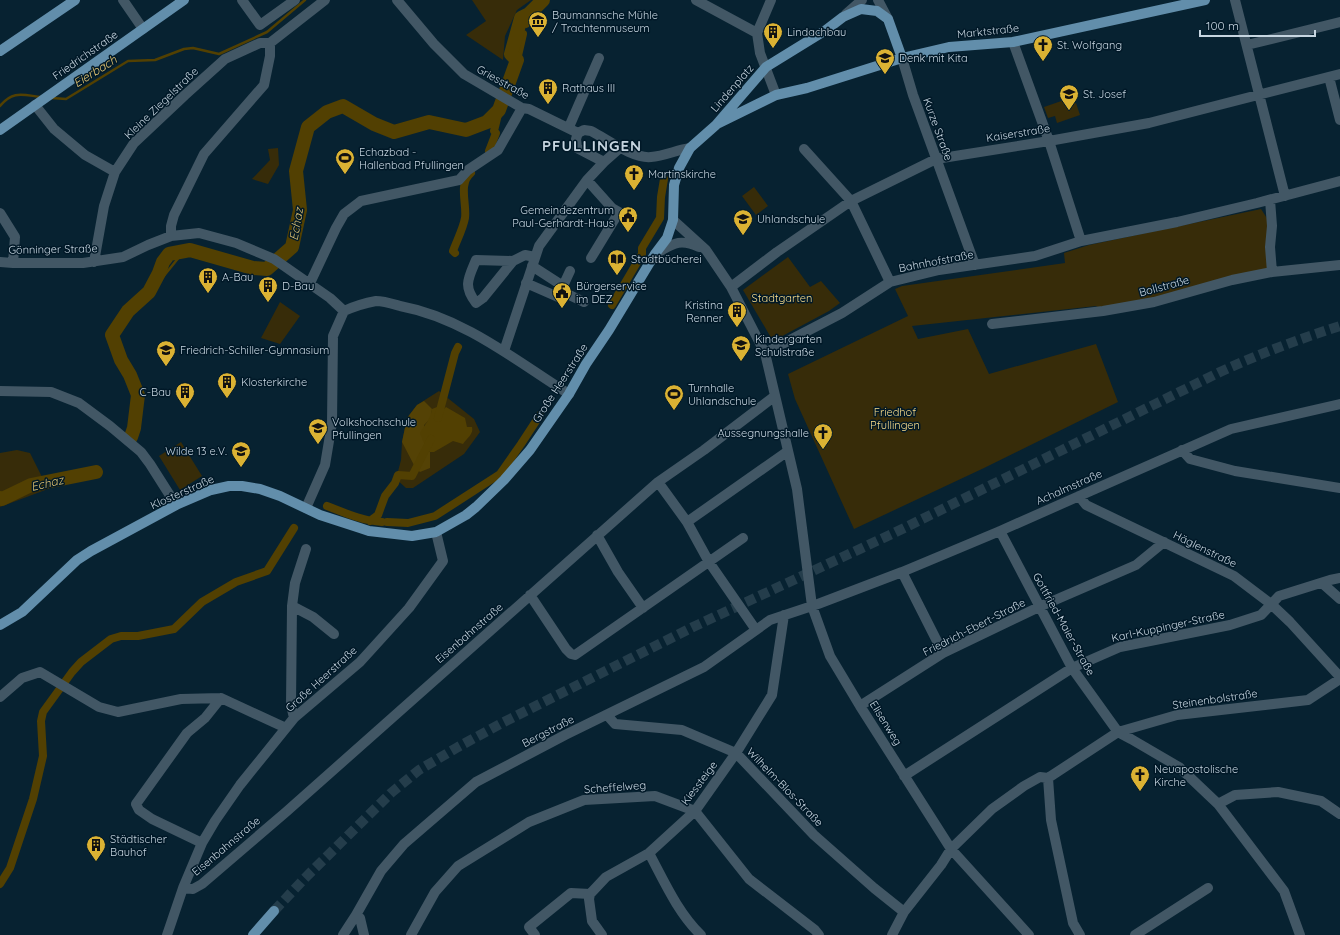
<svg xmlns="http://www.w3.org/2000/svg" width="1340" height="935" viewBox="0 0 1340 935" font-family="Quicksand,sans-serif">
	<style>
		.green { fill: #372c09 }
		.forest { fill: #544205 }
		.water { fill: #524002 }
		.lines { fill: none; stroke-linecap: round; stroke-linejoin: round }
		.stream { stroke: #524002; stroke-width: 2.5 }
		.canal { stroke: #524002; stroke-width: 8 }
		.river { stroke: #524002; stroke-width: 14 }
		.major-tunnel { stroke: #243d4b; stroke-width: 10; stroke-dasharray: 10 5; stroke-linecap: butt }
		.minor { stroke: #425765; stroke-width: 10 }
		.major { stroke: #628eab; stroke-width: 10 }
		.labels { text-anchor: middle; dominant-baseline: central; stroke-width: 3; stroke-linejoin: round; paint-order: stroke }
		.poi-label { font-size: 11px; fill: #c6d5e0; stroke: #001827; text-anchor: start }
		.street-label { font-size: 11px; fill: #c6d5e0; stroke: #001827 }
		.park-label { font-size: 11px; fill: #f8db88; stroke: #001827 }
		.water-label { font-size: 12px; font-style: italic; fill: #e0c371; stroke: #001827 }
		.district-label { font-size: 15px; font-weight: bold; letter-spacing: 1px; fill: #c6d5e0; stroke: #001827 }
	</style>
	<rect width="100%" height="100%" fill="#072231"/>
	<path class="green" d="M 472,0 L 531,0 L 517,10 L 505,36 L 503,60 L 466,35 L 486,21 Z
		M 1070,98 L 1072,104 L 1076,103 L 1080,115 L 1057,123 L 1055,116 L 1048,118 L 1044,107 Z
		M 278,148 L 279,165 L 268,184 L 252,179 L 270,160 L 268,149 Z
		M 754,187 L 768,206 L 756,215 L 742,196 Z
		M 1261,209 L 1272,226 L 1272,272 L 1103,311 L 1096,306 L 912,326 L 918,339 L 968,329 L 989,374 L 1096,344 L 1118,402 L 984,468 L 854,529 L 795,399 L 788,374 L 908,316 L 895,289 L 902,286 L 1065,263 L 1064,253 L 1089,245 Z
		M 788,257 L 810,287 L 821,281 L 840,303 L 829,311 L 773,341 L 743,290 Z
		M 280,302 L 300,316 L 280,344 L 261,338 Z
		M 439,391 L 474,419 L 480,432 L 464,454 L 413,488 L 406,488 L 396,479 L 401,460 L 402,442 L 407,418 L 417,405 Z
		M 181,442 L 202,476 L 180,490 L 159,456 Z
		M 17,450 L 30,453 L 48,489 L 0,507 L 0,453 Z"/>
	<path class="forest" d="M 424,401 L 432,409 L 431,418 L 424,425 L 426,447 L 430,452 L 430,468 L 420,472 L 415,467 L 402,442 L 407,418 L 417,405 Z"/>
	<path class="water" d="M 437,407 L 444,409 L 446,407 L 465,418 L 467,427 L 472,427 C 474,434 467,438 463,444 L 453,441 L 434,452 L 430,452 L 426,448 L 420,433 C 425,424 431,419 432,409 Z"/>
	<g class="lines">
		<path class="stream" d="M 52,98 L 66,99 L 128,61 L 155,60 L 184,49 L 193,48 L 219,54 L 267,32 L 305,0
			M 0,106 C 13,90 23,95 41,97
			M 156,279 L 163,277 L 184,251"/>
		<path class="canal" d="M 526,24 L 529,14
			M 517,60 L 523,34
			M 489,151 L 496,133 L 494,131 L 499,110
			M 455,253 L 453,251 C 457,240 463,229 465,218 C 467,203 458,184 471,173
			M 612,305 L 642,254 L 642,248 L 660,218 L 661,197 L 664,179
			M 438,418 L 455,353 L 458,347
			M 327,506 C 345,513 363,521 382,522
			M 370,521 L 378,515 L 385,496 L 395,483 L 398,475 L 412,476 L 431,439
			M 387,522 L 408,523 L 435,516 L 500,474 L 521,444 L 540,415
			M 0,884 L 10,868 L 33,799 L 43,756 L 41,721 L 43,712 L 72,672 L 81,662 L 111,639 L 121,636 L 138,636 L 174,629 L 202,602 L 236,582 L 267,571 L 294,528"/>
		<path class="river" d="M 131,437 L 134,428 L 138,395 L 130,375 L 121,360 L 112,335 L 128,311 L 149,292 L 159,273 L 163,262 L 169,254 L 190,250 L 253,268 L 267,269 L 292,247 L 300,210 L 296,171 L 308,127 L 327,112 L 343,106 L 374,124 L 394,132 L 429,122 L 466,130 L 487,122 L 499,110 L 517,60 L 511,54 L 521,18 L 529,14 L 543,0
			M 0,498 L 2,499 L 31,485 L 96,472"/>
		<path class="major-tunnel" d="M 274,911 L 304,879 L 391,793 L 419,770 L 458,747 L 502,723 L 693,627 L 894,533 L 1220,372 C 1259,354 1299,339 1340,326"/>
		<path class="minor" d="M 123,0 L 143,29
			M 242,0 L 260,25 L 295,0
			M 397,0 L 434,44 L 464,74 L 522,108 L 529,109 L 578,133 L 584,130 L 591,131 C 607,139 633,159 651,157 C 664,156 677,150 690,148
			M 696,0 L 757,33
			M 878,0 L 888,19
			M 1235,0 L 1285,196
			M 846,14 L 862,0
			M 757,33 L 760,53 L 776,95
			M 757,33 L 771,0
			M 1013,42 L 1049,141 L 1081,241
			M 270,43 L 325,0
			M 1247,45 L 1340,22
			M 902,58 L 913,95 L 975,265
			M 1329,77 L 1340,120
			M 35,105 L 54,129 L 85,155 L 115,172
			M 569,127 L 599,58
			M 578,133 L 576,139 L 577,148 L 604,162
			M 804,149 L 851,201 L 890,282
			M 587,180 L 612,208 L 619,212 L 591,258
			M 1270,200 L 1272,226 L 1270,247 L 1272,272
			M 0,213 L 15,237 L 13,263
			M 673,220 L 706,250 L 731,287 L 765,353 L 797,489 L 812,606 L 830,656 L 860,706 L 951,849 L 1029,935
			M 171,236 L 171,226 L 174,215 L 204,154 L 264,85 L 270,56 L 270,43
			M 655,254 C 673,244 679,238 699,247
			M 513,261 L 476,260 C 468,279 463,286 476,303 L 483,298 L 513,261 L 525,255 L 535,257
			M 0,262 L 13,263 L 83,263 L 123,257 L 148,245 L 171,236 L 199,233 L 236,243 L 274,259 L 330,298 L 344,311
			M 94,262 L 104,206 L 115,172 L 134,143 L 185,95 L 225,59 L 260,43 L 270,43
			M 532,266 L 563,286
			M 310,283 L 336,228 L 344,214 L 361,201 L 459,180 L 468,170 L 498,150 L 522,108
			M 526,283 L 558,297 L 570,271
			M 731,287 L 777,252 L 851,201 L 936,159 L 1049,141 L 1149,123 L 1340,74
			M 561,291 L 584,302
			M 992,324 L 1103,311 L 1154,302 L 1232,280 L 1272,272 L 1340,265
			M 504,351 L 539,246 L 587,180 L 604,162 L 621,147
			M 765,353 L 842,313 L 890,282 L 939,270 L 1035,256 L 1081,241 L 1177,222 L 1257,203 L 1340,181
			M 0,391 L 51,392 L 79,403 L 110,426 L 141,452 L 150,464 L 176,505
			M 1182,450 L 1190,459 L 1235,471 L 1340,488
			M 658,482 L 687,522 L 709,562 L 756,630
			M 1079,496 L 1086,505 L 1234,576 L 1271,604 L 1290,622 L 1340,677
			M 306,508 L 325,465 L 332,423 L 333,336 L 344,311 C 355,306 365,303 376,301 C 384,301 393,304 400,306 C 464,318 515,360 569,394
			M 687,522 L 788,451
			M 1000,531 L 1072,668 L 1118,732 L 1131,739 L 1179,767 L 1218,804 L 1284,891 L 1300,935
			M 597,535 L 618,572 L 643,608
			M 902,572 L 943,653
			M 1322,583 L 1340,599
			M 530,595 L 566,649 L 571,654 L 575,655 L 743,538
			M 292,606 L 313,617 L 334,634
			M 0,697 L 22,678 L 40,672 L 99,707 L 118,712 L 181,699 L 221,698 L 286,728
			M 860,706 L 943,653 L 1039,607 L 1136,565 L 1164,542
			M 607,715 L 615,724 L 682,730 L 736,753 L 814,835 L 874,888 L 904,912
			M 294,718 L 291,705 L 292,606 L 295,583 L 306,549
			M 904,776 L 1072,668 L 1120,647 L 1230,625 L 1261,615 L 1279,596 L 1330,580 L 1340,578
			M 1218,804 L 1235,795 L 1278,792 L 1321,801 L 1340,814
			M 202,843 L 152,819 L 139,810 L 136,804 L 187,733 L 205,718 L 221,698
			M 649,853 C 664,881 678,913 701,935
			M 183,888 L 193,889 L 202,884 L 286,812 L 658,482 L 704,450 L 775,396
			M 590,894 L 589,899 L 592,921 L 602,935
			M 356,915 L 360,918 L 364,935
			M 167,935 L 183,888 L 202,843 L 215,821 L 240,785 L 294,718 L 360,662 L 409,608 L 443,561 L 436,532
			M 343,935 L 356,915 L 381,871 L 404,844 L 476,782 L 565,735 L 704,667 L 770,620 L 818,604 L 902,572 L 1000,531 L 1231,429 L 1340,404
			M 411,935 L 435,892 L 458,866 L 529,822 L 584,800 L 655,796 L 695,811 L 749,879 L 815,930 L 819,935
			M 535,935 L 529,927 L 571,893 L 590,894 L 606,877 L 649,853 L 695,811 L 736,753 L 772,695 L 784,615
			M 892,935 L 904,912 L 941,865 L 951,849 L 992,809 L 1024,786 L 1040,777 L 1048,778
			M 1080,935 L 1073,923 L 1051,820 L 1048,778 L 1118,732 L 1177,715 L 1308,700 L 1340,679
			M 1135,935 L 1208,888"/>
		<path class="major" d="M 0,51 L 75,0
			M 719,123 L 776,95 L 807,88 L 902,58 L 949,47 L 1013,42 L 1205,0
			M 0,130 L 184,0
			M 0,625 L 22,612 L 77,560 L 91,551 L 176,505 L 211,490 L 229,486 L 242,486 L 260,489 L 280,496 L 320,515 L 360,528 L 369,531 L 412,536 L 436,532 L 466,515 L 476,507 L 504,480 L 530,450 L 569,394 L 586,364 L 609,330 L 655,254 L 667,238 L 673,220 L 674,185 L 679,168 L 690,148 L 716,125 L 766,67 L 826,30 L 843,17 L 861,9 L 877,11 L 888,19 L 902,58
			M 253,935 L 274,911"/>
	</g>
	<defs>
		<symbol id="museum-pin" viewBox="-11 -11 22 30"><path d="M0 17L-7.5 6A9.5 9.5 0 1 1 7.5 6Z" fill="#dbb233" stroke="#001827"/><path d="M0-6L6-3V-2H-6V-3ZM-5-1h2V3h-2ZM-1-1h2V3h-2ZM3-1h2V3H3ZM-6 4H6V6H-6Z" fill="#111"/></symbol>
		<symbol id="building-pin" viewBox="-11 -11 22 30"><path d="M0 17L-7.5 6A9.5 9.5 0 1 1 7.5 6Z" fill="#dbb233" stroke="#001827"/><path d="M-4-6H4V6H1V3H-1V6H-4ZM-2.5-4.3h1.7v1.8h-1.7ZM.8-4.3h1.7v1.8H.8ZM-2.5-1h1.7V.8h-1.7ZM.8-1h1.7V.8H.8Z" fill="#111"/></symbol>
		<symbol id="church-pin" viewBox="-11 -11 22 30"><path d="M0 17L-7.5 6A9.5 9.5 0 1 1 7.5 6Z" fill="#dbb233" stroke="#001827"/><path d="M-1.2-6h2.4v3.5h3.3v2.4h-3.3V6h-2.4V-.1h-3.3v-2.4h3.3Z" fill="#111"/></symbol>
		<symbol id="school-pin" viewBox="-11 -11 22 30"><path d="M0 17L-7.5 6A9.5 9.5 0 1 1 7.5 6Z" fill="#dbb233" stroke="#001827"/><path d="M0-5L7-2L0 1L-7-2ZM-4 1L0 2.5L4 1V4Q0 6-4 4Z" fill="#111"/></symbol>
		<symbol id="stadium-pin" viewBox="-11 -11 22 30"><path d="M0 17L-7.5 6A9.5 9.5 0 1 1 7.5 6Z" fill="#dbb233" stroke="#001827"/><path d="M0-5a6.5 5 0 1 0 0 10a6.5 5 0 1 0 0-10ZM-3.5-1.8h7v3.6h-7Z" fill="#111"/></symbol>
		<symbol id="civic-pin" viewBox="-11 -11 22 30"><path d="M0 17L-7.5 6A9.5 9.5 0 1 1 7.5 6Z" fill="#dbb233" stroke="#001827"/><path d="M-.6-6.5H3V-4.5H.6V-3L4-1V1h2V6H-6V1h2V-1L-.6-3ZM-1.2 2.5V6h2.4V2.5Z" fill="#111"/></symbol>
		<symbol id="library-pin" viewBox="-11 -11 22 30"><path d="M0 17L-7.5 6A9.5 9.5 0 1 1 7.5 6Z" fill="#dbb233" stroke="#001827"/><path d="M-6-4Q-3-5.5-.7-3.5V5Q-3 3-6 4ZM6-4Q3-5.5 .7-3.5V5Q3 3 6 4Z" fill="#111"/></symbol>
		<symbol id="university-pin" viewBox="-11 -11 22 30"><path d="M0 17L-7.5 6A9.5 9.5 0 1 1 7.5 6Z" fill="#dbb233" stroke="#001827"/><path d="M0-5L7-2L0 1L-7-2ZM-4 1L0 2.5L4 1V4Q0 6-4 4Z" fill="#111"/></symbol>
	</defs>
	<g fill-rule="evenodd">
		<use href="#museum-pin" x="527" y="10" width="22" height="30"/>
		<use href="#building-pin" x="762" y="21" width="22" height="30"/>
		<use href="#church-pin" x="1032" y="34" width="22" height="30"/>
		<use href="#school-pin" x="874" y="47" width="22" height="30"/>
		<use href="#building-pin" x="537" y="77" width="22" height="30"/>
		<use href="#school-pin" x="1058" y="83" width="22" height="30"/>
		<use href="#stadium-pin" x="334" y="147" width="22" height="30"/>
		<use href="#church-pin" x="623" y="163" width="22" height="30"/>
		<use href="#civic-pin" x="617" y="205" width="22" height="30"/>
		<use href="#school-pin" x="732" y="208" width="22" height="30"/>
		<use href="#library-pin" x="606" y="248" width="22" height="30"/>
		<use href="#building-pin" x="197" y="266" width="22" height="30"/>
		<use href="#building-pin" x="257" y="275" width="22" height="30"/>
		<use href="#civic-pin" x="551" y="281" width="22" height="30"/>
		<use href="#building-pin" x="726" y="300" width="22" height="30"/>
		<use href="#school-pin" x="730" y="334" width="22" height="30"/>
		<use href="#school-pin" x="155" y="339" width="22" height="30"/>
		<use href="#building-pin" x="216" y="371" width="22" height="30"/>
		<use href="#building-pin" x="174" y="381" width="22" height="30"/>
		<use href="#stadium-pin" x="663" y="383" width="22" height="30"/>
		<use href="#university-pin" x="307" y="417" width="22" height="30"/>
		<use href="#church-pin" x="812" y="422" width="22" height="30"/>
		<use href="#school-pin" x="230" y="440" width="22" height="30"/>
		<use href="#church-pin" x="1129" y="764" width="22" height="30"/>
		<use href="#building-pin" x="85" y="834" width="22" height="30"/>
	</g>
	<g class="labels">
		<g class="poi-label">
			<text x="552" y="15">Baumannsche Mühle<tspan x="552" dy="13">/ Trachtenmuseum</tspan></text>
			<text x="787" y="32">Lindachbau</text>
			<text x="1057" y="45">St. Wolfgang</text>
			<text x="899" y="58">Denk mit Kita</text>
			<text x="562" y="88">Rathaus III</text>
			<text x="1083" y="94">St. Josef</text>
			<text x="359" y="152">Echazbad -<tspan x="359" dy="13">Hallenbad Pfullingen</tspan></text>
			<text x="648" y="174">Martinskirche</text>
			<text x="614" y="210" text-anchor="end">Gemeindezentrum<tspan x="614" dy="13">Paul-Gerhardt-Haus</tspan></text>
			<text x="757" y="219">Uhlandschule</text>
			<text x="631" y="259">Stadtbücherei</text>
			<text x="222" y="277">A-Bau</text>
			<text x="282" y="286">D-Bau</text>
			<text x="576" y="286">Bürgerservice<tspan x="576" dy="13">im DEZ</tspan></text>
			<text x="723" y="305" text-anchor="end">Kristina<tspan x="723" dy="13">Renner</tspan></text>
			<text x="755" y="339">Kindergarten<tspan x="755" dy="13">Schulstraße</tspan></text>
			<text x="180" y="350">Friedrich-Schiller-Gymnasium</text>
			<text x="241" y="382">Klosterkirche</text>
			<text x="688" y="388">Turnhalle<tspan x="688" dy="13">Uhlandschule</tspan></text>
			<text x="171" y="392" text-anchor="end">C-Bau</text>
			<text x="332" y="422">Volkshochschule<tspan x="332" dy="13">Pfullingen</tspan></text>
			<text x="809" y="433" text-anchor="end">Aussegnungshalle</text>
			<text x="227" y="451" text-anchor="end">Wilde 13 e.V.</text>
			<text x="1154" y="769">Neuapostolische<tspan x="1154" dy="13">Kirche</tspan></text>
			<text x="110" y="839">Städtischer<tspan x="110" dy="13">Bauhof</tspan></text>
		</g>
		<g class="street-label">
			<text transform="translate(988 31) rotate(-6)">Marktstraße</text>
			<text transform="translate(85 55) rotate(-35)">Friedrichstraße</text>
			<text transform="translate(503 82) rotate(29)">Griesstraße</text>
			<text transform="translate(732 88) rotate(-49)">Lindenplatz</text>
			<text transform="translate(161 103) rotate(-44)">Kleine Ziegelstraße</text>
			<text transform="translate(938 129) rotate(70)">Kurze Straße</text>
			<text transform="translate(1018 133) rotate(-9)">Kaiserstraße</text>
			<text transform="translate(53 249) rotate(-1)">Gönninger Straße</text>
			<text transform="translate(936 261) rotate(-11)">Bahnhofstraße</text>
			<text transform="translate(1164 286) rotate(-15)">Bollstraße</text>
			<text transform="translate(560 383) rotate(-57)">Große Heerstraße</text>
			<text transform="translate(1069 487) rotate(-24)">Achalmstraße</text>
			<text transform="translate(182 492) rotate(-24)">Klosterstraße</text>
			<text transform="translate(1205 549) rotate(26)">Häglenstraße</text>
			<text transform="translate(1064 624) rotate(61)">Gottfried-Maier-Straße</text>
			<text transform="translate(1168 626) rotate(-12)">Karl-Kuppinger-Straße</text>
			<text transform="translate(974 627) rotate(-27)">Friedrich-Ebert-Straße</text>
			<text transform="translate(469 633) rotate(-41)">Eisenbahnstraße</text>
			<text transform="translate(321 679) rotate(-42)">Große Heerstraße</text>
			<text transform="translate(1215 699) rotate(-8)">Steinenbolstraße</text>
			<text transform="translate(886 723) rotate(58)">Elisenweg</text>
			<text transform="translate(548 731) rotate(-27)">Bergstraße</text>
			<text transform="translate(699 783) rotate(-53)">Kiessteige</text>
			<text transform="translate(615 787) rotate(-4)">Scheffelweg</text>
			<text transform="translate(785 787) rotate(46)">Wilhelm-Blos-Straße</text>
			<text transform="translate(226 846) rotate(-40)">Eisenbahnstraße</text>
		</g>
		<g class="park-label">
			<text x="782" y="298">Stadtgarten</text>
			<text x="895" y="412">Friedhof<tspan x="895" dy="13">Pfullingen</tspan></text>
		</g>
		<g class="water-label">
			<text transform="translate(95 71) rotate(-32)">Eierbach</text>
			<text transform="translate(296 224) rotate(-80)">Echaz</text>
			<text transform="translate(47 483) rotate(-13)">Echaz</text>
		</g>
		<g class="district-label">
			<text x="592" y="145">PFULLINGEN</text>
		</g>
	</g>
	<path d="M1200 30v6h115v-6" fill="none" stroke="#c6d5e0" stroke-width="2"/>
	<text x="1206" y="30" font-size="12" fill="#c6d5e0" stroke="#001827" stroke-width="3" paint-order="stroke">100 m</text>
</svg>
